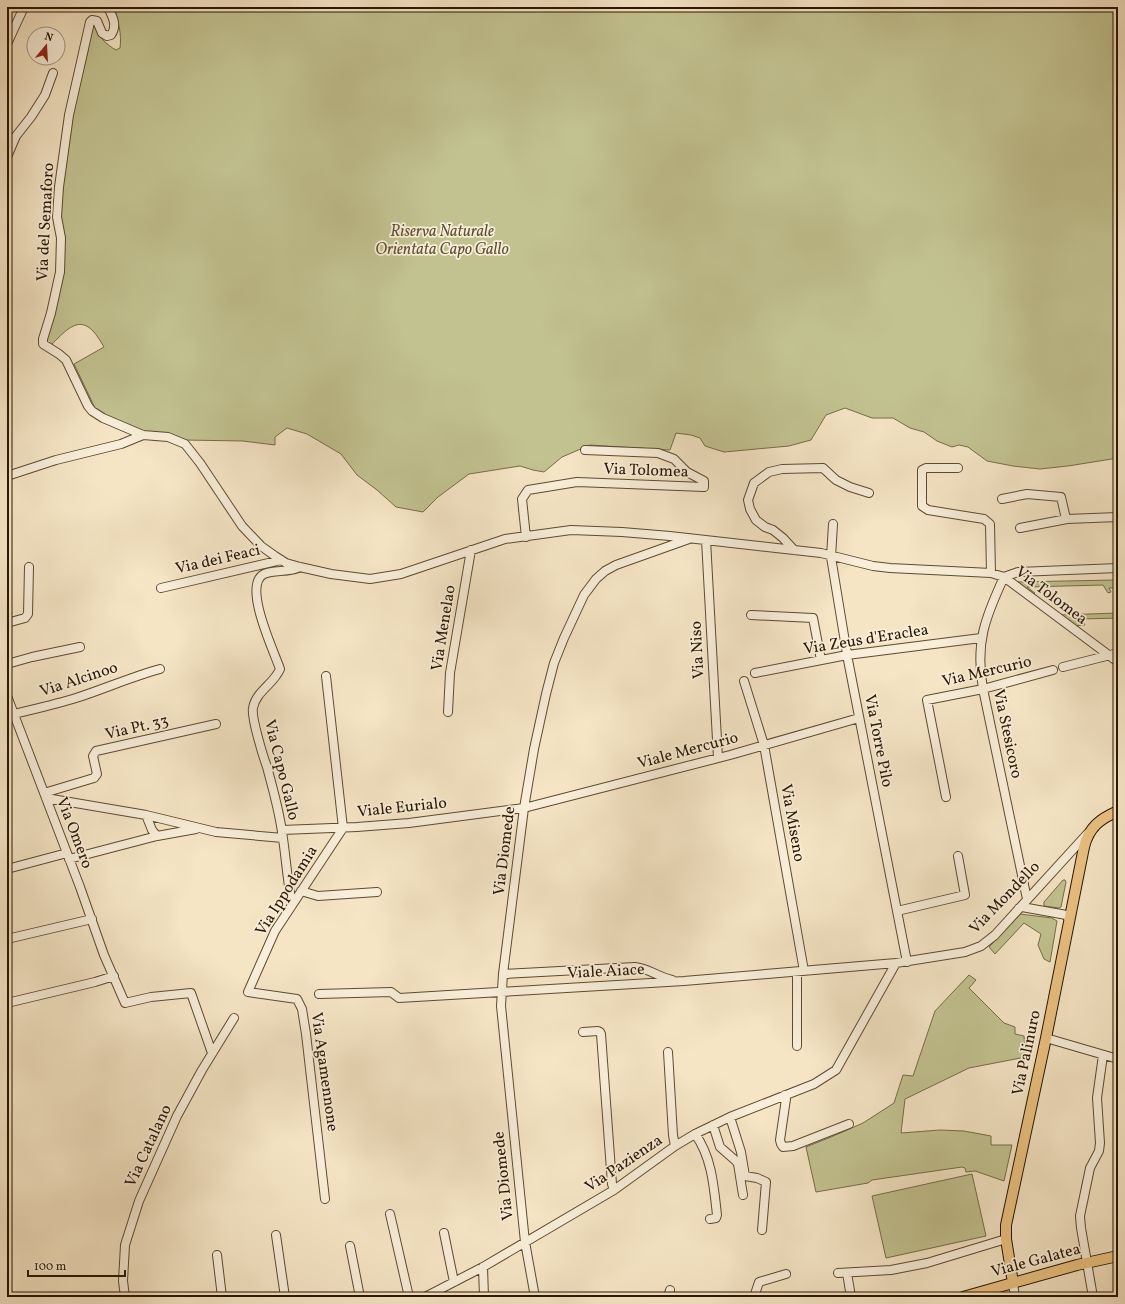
<svg xmlns="http://www.w3.org/2000/svg" width="1125" height="1304" viewBox="0 0 1125 1304" font-family="Vollkorn,serif">
	<style>
		.green { fill: #c2c290; stroke: #766c48 }
		.lines { fill: none; stroke-linecap: round; stroke-linejoin: round }
		.minor-casing { stroke: #5d4a31; stroke-width: 10 }
		.major-casing { stroke: #2a1600; stroke-width: 12 }
		.minor { stroke: #f8eed9; stroke-width: 8 }
		.major { stroke: #eac282; stroke-width: 10 }
		.labels { text-anchor: middle; dominant-baseline: central; stroke-width: 3.5; stroke-linejoin: round; paint-order: stroke }
		.street-label { font-size: 16px; fill: #2a1600; stroke: #f8eed9 }
		.park-label { font-size: 16px; font-style: italic; fill: #5f5232; stroke: #f8eed9 }
	</style>
	<rect width="100%" height="100%" fill="#f5e5c5"/>
	<filter id="stains"><feTurbulence type="fractalNoise" baseFrequency=".005" numOctaves="4"/><feColorMatrix values="0 0 0 0 .2 0 0 0 0 .09 0 0 0 0 .02 0 0 0 .5 -.17"/></filter>
	<radialGradient id="worn" r=".72"><stop offset=".6" stop-color="#630" stop-opacity="0"/><stop offset="1" stop-color="#630" stop-opacity=".3"/></radialGradient>
	<path class="green" d="M 114,7 L 1118,7 L 1118,458 L 1068,466 L 1040,469 L 1013,466 L 987,461 L 968,447 L 959,445 L 952,447 L 937,441 L 924,432 L 910,428 L 893,418 L 872,418 L 845,408 L 826,415 L 811,440 L 789,446 L 724,452 L 705,446 L 700,438 L 691,435 L 676,433 L 670,450 L 590,445 L 562,457 L 544,472 L 533,470 L 520,466 L 469,474 L 438,497 L 423,512 L 396,507 L 377,490 L 357,475 L 341,454 L 307,434 L 287,428 L 275,437 L 275,445 L 243,441 L 184,440 L 165,433 L 140,431 L 108,417 L 96,410 L 74,364 L 104,347 C 101,342 97,335 93,331 C 77,314 63,334 51,345 L 46,342 L 54,313 L 63,186 L 72,116 L 88,51 L 91,26 L 96,26 C 97,36 107,45 116,50 L 120,48 C 122,34 118,20 114,7 Z
		M 1115,580 L 1116,588 L 1109,588 L 1111,592 L 1108,593 L 1103,585 L 1027,587 L 1035,593 L 1033,595 L 1016,582 Z
		M 1118,613 L 1118,618 L 1082,619 L 1085,625 L 1073,626 L 1059,615 Z
		M 1063,880 L 1065,880 L 1066,882 L 1061,907 L 1059,908 L 1044,906 L 1044,902 Z
		M 1020,914 L 1052,918 L 1057,921 L 1050,962 L 1044,959 L 1038,945 L 1041,934 L 1024,923 L 995,954 L 989,947 Z
		M 969,975 L 976,980 L 969,988 L 1004,1023 L 1015,1027 L 1015,1034 L 1024,1036 L 1025,1047 L 1033,1048 L 1031,1056 L 969,1068 L 905,1099 L 901,1133 L 940,1130 L 964,1131 L 991,1136 L 991,1145 L 1012,1145 L 1004,1181 L 975,1171 L 966,1172 L 965,1168 L 962,1167 L 872,1180 L 868,1183 L 816,1192 L 806,1147 L 831,1137 L 863,1123 L 894,1103 L 903,1075 L 913,1076 L 935,1011 Z
		M 972,1174 L 986,1236 L 886,1258 L 872,1196 Z"/>
	<g class="lines">
		<defs>
			<path id="minor" d="M 108,7 C 112,16 118,25 111,35 L 107,36 L 102,33 L 97,21 L 92,20 L 90,22 L 69,115 L 59,187 L 57,217 L 61,238 L 60,272 L 51,313 L 43,339 L 43,344 L 59,354 L 66,360 L 88,406 L 92,411 L 103,418 L 143,435 L 168,437 L 185,444 L 200,463 L 242,526 L 261,546 L 275,556 L 286,563 L 300,567 L 331,574 L 370,579 L 401,574 L 505,539 L 571,530 L 622,532 L 670,536 L 794,550 L 821,553 L 873,566 L 890,568 L 991,573 L 1004,577 L 1118,662
				M 7,44 L 24,7
				M 7,157 L 16,136 L 31,117 L 45,95 L 53,73
				M 958,468 L 926,468 L 922,470 L 922,506 L 928,510 L 984,519 L 990,524 L 991,573
				M 7,476 L 56,460 L 121,444 L 143,435
				M 1002,499 L 1027,494 L 1061,497 L 1066,519
				M 833,524 L 831,557 L 848,660 L 907,962
				M 1020,528 L 1067,519 L 1118,517
				M 526,537 L 522,499 L 528,490 L 577,482 L 704,487 L 704,481 L 687,472 L 674,459 L 658,453 L 585,450
				M 706,540 L 718,758
				M 794,550 L 783,538 L 773,530 L 765,527 L 756,520 L 750,509 L 748,500 L 754,483 L 769,472 L 782,469 L 823,468 L 836,480 L 850,487 L 869,493
				M 1004,577 C 985,618 975,643 983,689 L 1027,899
				M 1004,577 L 1018,572 L 1118,568
				M 161,588 L 281,560
				M 751,615 L 813,618 L 821,660
				M 7,623 L 25,618 L 28,614 L 29,567
				M 7,664 L 32,657 L 80,647
				M 1063,667 L 1118,653
				M 755,673 L 847,655 L 981,638
				M 744,681 L 764,745 L 804,971
				M 7,696 L 80,887 L 104,955 L 125,1003 L 151,997 L 191,993 L 212,1053
				M 448,712 L 450,673 L 471,550
				M 7,716 C 30,710 53,705 76,698 C 104,689 131,677 160,669
				M 44,793 L 94,778 L 97,774 L 93,756 L 96,751 L 216,724
				M 946,797 L 927,700 L 983,689 L 1053,670
				M 46,798 L 146,815 L 216,832 L 283,838
				M 146,815 L 152,830 L 157,836
				M 282,830 L 357,827 L 409,823 L 524,808 L 730,755 L 859,718
				M 69,859 L 157,836 L 196,829
				M 7,869 L 67,853
				M 301,891 L 318,896 L 377,892
				M 292,904 C 287,880 286,856 282,832 C 279,810 273,789 267,767 C 263,756 251,717 253,708 C 256,691 274,684 280,669 C 274,651 242,585 264,574 C 274,569 289,573 300,567
				M 1019,908 L 1022,907 L 1061,914 L 1066,915 L 1069,919
				M 897,911 L 965,895 L 958,856
				M 7,939 L 92,919
				M 797,972 L 797,1046
				M 503,974 L 635,967 C 648,968 658,977 672,980
				M 319,994 L 391,992 L 399,998 L 684,981 L 896,963
				M 7,1003 L 95,982 L 114,976
				M 583,1032 L 598,1031 L 600,1032 L 601,1034 L 612,1184 L 614,1190
				M 1046,1038 L 1118,1059
				M 668,1052 L 673,1135 L 675,1146
				M 785,1095 L 786,1099 L 780,1140 L 781,1144 L 783,1147 L 793,1146 L 849,1124
				M 730,1117 L 741,1152 L 745,1176 L 757,1178 L 766,1182 L 762,1230
				M 713,1125 L 720,1147 L 736,1161 L 738,1164 L 743,1195
				M 695,1134 C 712,1157 714,1188 717,1215 L 716,1218 L 710,1219
				M 325,1199 L 306,1034 L 302,1009 L 297,999 L 248,992 L 275,931 L 343,828 L 326,676
				M 390,1214 L 409,1297
				M 444,1233 L 454,1282
				M 276,1235 L 285,1297
				M 350,1246 L 360,1297
				M 217,1255 L 222,1297
				M 483,1267 L 484,1297
				M 838,1273 L 891,1270 L 927,1263 L 1006,1239
				M 847,1273 L 851,1297
				M 1013,1283 L 1015,1297
				M 125,1297 L 123,1281 L 125,1245 L 139,1201 L 177,1116 L 202,1070 L 234,1018
				M 425,1297 L 483,1267 L 614,1190 L 675,1146 L 695,1134 L 730,1117 L 814,1084 L 836,1070 L 896,963 L 965,952 L 981,946 L 995,935 L 1088,833
				M 535,1297 L 525,1242 L 501,1006 L 503,974 L 524,808 L 534,749 L 546,694 L 554,663 L 564,638 L 584,595 L 596,579 L 605,571 L 616,565 L 689,539
				M 668,1297 L 670,1290
				M 754,1297 L 759,1282 L 786,1274
				M 1093,1297 L 1081,1228 L 1080,1216 L 1090,1168 L 1099,1151 L 1100,1143 L 1097,1098 L 1103,1055"/>
			<path id="major" d="M 1013,1283 L 1006,1239 L 1006,1225 L 1046,1038 L 1084,847 C 1089,827 1100,819 1118,811
				M 963,1297 L 1077,1265 L 1118,1256"/>
		</defs>
		<use href="#minor" class="minor-casing"/>
		<use href="#major" class="major-casing"/>
		<use href="#minor" class="minor"/>
		<use href="#major" class="major"/>
	</g>
	<g class="labels">
		<g class="street-label">
			<text transform="translate(46 222) rotate(-87)">Via del Semaforo</text>
			<text transform="translate(646 471) rotate(2)">Via Tolomea</text>
			<text transform="translate(218 560) rotate(-13)">Via dei Feaci</text>
			<text transform="translate(1051 596) rotate(37)">Via Tolomea</text>
			<text transform="translate(444 628) rotate(-81)">Via Menelao</text>
			<text transform="translate(866 640) rotate(-9)">Via Zeus d'Eraclea</text>
			<text transform="translate(698 650) rotate(-93)">Via Niso</text>
			<text transform="translate(987 672) rotate(-13)">Via Mercurio</text>
			<text transform="translate(79 680) rotate(-18)">Via Alcinoo</text>
			<text transform="translate(137 728) rotate(-13)">Via Pt. 33</text>
			<text transform="translate(1007 734) rotate(78)">Via Stesicoro</text>
			<text transform="translate(878 741) rotate(79)">Via Torre Pilo</text>
			<text transform="translate(688 751) rotate(-15)">Viale Mercurio</text>
			<text transform="translate(281 770) rotate(76)">Via Capo Gallo</text>
			<text transform="translate(402 808) rotate(-6)">Viale Eurialo</text>
			<text transform="translate(792 823) rotate(80)">Via Miseno</text>
			<text transform="translate(74 833) rotate(69)">Via Omero</text>
			<text transform="translate(505 851) rotate(-83)">Via Diomede</text>
			<text transform="translate(287 891) rotate(-58)">Via Ippodamia</text>
			<text transform="translate(1005 898) rotate(-46)">Via Mondello</text>
			<text transform="translate(606 972) rotate(-3)">Viale Aiace</text>
			<text transform="translate(1027 1053) rotate(-78)">Via Palinuro</text>
			<text transform="translate(324 1072) rotate(82)">Via Agamennone</text>
			<text transform="translate(149 1146) rotate(-65)">Via Catalano</text>
			<text transform="translate(624 1164) rotate(-34)">Via Pazienza</text>
			<text transform="translate(504 1176) rotate(-96)">Via Diomede</text>
			<text transform="translate(1036 1261) rotate(-15)">Viale Galatea</text>
		</g>
		<g class="park-label">
			<text x="442" y="232">Riserva Naturale<tspan x="442" dy="18">Orientata Capo Gallo</tspan></text>
		</g>
	</g>
	<rect width="1125" height="1304" fill="none" stroke="#f5e5c5" stroke-width="24"/>
	<rect x="8" y="8" width="1109" height="1288" fill="none" stroke="#2a1600" stroke-width="2"/>
	<rect x="12" y="12" width="1101" height="1280" fill="none" stroke="#2a1600"/>
	<g transform="translate(46 46) rotate(18)"><circle r="19" fill="#f8eed9" stroke="#a69882"/>
	<path d="M0-3L7 15L0 10L-7 15Z" fill="#8f2418"/>
	<text y="-6" font-size="11" font-weight="bold" text-anchor="middle" fill="#2a1600">N</text>
	</g>
	<path d="M28 1270v6h97v-6" fill="none" stroke="#2a1600" stroke-width="2"/>
	<text x="34" y="1270" font-size="12" fill="#2a1600" stroke="#f8eed9" stroke-width="3" paint-order="stroke">100 m</text>
	<rect width="100%" height="100%" filter="url(#stains)"/>
	<rect width="100%" height="100%" fill="url(#worn)"/>
</svg>
